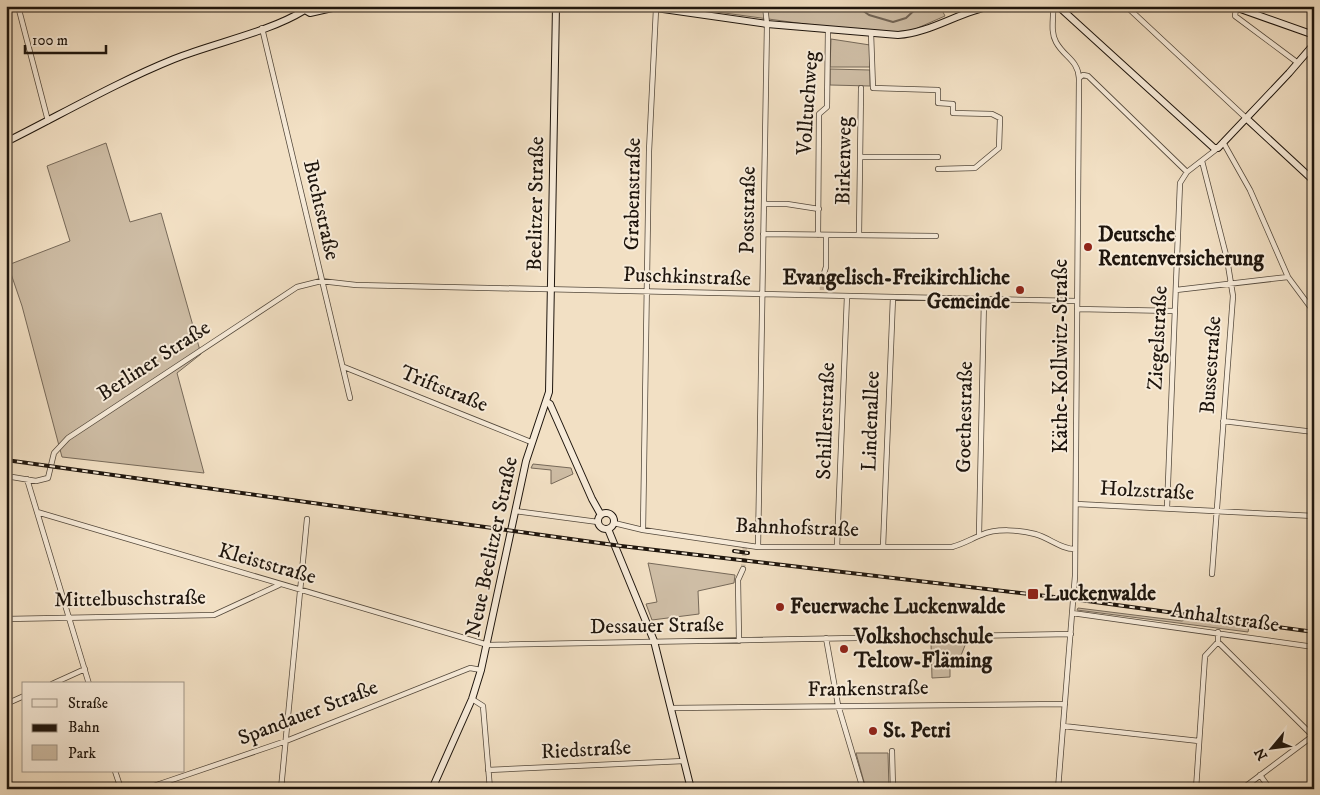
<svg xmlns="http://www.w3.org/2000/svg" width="1320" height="795" viewBox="0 0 1320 795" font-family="'IM FELL DW Pica',serif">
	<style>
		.green { fill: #cebda5; stroke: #766959 }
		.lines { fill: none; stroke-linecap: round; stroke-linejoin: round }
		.stream { stroke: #726556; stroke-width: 2 }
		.street-tunnel { stroke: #c8b79f; stroke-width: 4.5; stroke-dasharray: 4.5 2; stroke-linecap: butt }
		.street-casing { stroke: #53483b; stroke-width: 6 }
		.secondary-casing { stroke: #1e150d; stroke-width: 8 }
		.street { stroke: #f7ebd9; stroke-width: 4.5 }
		.secondary { stroke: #f7ebd9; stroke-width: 6 }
		.rail-casing { stroke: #1e150d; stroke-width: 4 }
		.rail { stroke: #f7ebd9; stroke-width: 2; stroke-dasharray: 5.5; stroke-linecap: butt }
		.poi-dot { fill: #8f2418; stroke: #f7ebd9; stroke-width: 2 }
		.labels { text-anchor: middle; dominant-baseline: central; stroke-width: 4; stroke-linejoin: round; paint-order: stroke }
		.street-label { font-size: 21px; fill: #1e150d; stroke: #f7ebd9 }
		.poi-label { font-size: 21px; font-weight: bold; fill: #1e150d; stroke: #f7ebd9; text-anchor: start }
	</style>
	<rect width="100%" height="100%" fill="#f2e0c4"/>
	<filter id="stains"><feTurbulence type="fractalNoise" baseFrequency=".004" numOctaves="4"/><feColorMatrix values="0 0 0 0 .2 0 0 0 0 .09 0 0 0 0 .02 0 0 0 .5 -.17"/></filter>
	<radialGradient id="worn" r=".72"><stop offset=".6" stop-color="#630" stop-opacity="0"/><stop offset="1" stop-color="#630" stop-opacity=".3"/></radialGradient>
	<path class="green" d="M 673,6 L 940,6 L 945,16 L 913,30 L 894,32 L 827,27 Z
		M 831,39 L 870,45 L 870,67 L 830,67 Z
		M 830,69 L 870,70 L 870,86 L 830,85 Z
		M 106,143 L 130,222 L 161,213 L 201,354 L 177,373 L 204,473 L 62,457 L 22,306 L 8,265 L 70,241 L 47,166 Z
		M 533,464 L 571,468 L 573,474 L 551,484 L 551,470 L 531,468 Z
		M 648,563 L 735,575 L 734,583 L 698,591 L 699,614 L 652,620 L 646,604 L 657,602 Z
		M 1078,608 L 1182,621 L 1188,618 L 1249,627 L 1248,632 L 1077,610 Z
		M 931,643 L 966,643 L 958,663 L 950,662 L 950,677 L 932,678 Z
		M 856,753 L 888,753 L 889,789 L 866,789 Z"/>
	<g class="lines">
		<path class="stream" d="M 833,6 L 862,10 L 869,15 L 893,22 L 906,18 L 919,6"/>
		<path class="street-tunnel" d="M 822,280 L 822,290
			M 743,569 L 745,546"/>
		<defs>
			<path id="street" d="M 18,6 L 48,121
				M 1053,6 C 1054,18 1050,31 1056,42 C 1064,57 1078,60 1079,78 L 1075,576 L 1058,789
				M 1126,6 L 1246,118
				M 1236,8 L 1235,16 L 1298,63
				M 262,28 L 350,398
				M 871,33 L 873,88 L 938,90 L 938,103 L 953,104 L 953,113 L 992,114 L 1000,118 L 999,148 L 975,168 L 938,169
				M 1079,78 L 1083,75 L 1088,76 L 1187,172
				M 1223,142 L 1250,190 L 1288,277 L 1314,312
				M 860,157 L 938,157
				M 1202,161 L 1227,259 L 1233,296 L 1212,574
				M 764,204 L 787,204 L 819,209
				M 763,234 L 936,236
				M 818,235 L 819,114 L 827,107 L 828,30
				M 859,235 L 861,88
				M 822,280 L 826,267 L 826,235
				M 1176,290 L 1288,277
				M 1077,309 L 1175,311
				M 344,367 L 531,442
				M 1223,421 L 1314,432
				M 6,476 L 36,481 L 48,478 L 54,453 L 68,438 L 297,287 L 321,281 L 356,285 L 1077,301
				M 27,479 L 89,684
				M 1076,504 L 1314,516
				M 1167,508 L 1180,183 L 1187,172 L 1218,148
				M 515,511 L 598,522
				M 37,512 L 488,645 L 1071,634
				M 614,523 L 643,530 L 758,547 L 952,547 C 963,544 971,539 981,535 C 996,528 1020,530 1035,534 C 1050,538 1060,549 1075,549
				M 643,530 L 649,151 L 656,9
				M 979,535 L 984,299
				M 758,547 L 767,24 L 765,6
				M 837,547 L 847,296
				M 883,547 L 893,297
				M 1072,613 L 1314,647
				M 6,619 L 214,615 L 279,585
				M 1218,632 L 1218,642 L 1314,737
				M 826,638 L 838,705 L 863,789
				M 739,641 L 738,580 L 743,569
				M 52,684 L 85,669
				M 472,699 L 483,706 L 490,789
				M 6,704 L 24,696
				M 671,708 L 1065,704
				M 1063,726 L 1199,741
				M 892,751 L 893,789
				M 488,770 L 684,761
				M 115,771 L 121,789
				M 1260,775 L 1270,789
				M 145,789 L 286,741 L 470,668 L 481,670
				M 281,789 L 307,519
				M 1196,789 L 1205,656 L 1218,642
				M 1242,789 L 1314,735"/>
			<path id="secondary" d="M 298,6 L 310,13 L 341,6
				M 642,6 L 767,24 L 898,35 C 930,33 959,12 991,6
				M 1058,6 L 1214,148 L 1218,148 L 1289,73 L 1314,44
				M 1232,6 L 1314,35
				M 1246,118 L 1314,181
				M 6,142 C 62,114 117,82 174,59 C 214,43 269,32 303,11
				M 547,402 L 550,404 L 592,499 L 601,515
				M598 521a8 8 0 1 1 16 0a8 8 0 1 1-16 0Z
				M 608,529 L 654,641 L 691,789
				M 432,789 L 472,699 L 481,670 L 526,461 L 549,392 L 556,6"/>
		</defs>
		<use href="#street" class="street-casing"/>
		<use href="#secondary" class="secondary-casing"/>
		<use href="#street" class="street"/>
		<use href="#secondary" class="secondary"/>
		<defs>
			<path id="rail" d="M 6,460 L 621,546 L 1080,600 L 1314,632
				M 734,551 L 748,553"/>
		</defs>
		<use href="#rail" class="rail-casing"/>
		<use href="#rail" class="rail"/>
	</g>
	<g class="poi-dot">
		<circle cx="1088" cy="247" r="5"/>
		<circle cx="1020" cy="290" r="5"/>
		<rect x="1027" y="588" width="12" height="12" rx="2.5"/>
		<circle cx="780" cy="607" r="5"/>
		<circle cx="844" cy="649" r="5"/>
		<circle cx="873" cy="731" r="5"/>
	</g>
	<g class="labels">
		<g class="street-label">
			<text transform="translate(808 103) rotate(-86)">Volltuchweg</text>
			<text transform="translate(844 161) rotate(-89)">Birkenweg</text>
			<text transform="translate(633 194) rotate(-89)">Grabenstraße</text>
			<text transform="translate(536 204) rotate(-89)">Beelitzer Straße</text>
			<text transform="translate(321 210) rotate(77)">Buchtstraße</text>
			<text transform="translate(748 210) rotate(-89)">Poststraße</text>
			<text transform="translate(687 277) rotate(2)">Puschkinstraße</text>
			<text transform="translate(1158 338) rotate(-87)">Ziegelstraße</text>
			<text transform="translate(1061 356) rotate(-90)">Käthe-Kollwitz-Straße</text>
			<text transform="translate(154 361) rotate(-33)">Berliner Straße</text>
			<text transform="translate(1211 365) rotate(-86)">Bussestraße</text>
			<text transform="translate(444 389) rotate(22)">Triftstraße</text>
			<text transform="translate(965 417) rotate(-89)">Goethestraße</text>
			<text transform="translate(826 421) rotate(-88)">Schillerstraße</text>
			<text transform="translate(871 421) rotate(-88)">Lindenallee</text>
			<text transform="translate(1147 491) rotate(3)">Holzstraße</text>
			<text transform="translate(797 528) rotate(2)">Bahnhofstraße</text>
			<text transform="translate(492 547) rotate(-78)">Neue Beelitzer Straße</text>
			<text transform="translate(267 564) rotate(16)">Kleiststraße</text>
			<text transform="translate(130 599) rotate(-1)">Mittelbuschstraße</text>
			<text transform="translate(1225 618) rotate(8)">Anhaltstraße</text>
			<text transform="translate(657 626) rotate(-1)">Dessauer Straße</text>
			<text transform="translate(868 689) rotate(-1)">Frankenstraße</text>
			<text transform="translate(308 713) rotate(-21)">Spandauer Straße</text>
			<text transform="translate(586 750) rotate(-3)">Riedstraße</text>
		</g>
		<g class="poi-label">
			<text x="1098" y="235">Deutsche<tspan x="1098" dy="24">Rentenversicherung</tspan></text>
			<text x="1010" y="278" text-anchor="end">Evangelisch-Freikirchliche<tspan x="1010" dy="24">Gemeinde</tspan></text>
			<text x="1044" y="594">Luckenwalde</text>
			<text x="790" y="607">Feuerwache Luckenwalde</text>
			<text x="854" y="637">Volkshochschule<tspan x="854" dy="24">Teltow-Fläming</tspan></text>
			<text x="883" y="731">St. Petri</text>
		</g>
	</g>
	<rect width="1320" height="795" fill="none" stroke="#f2e0c4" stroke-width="25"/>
	<rect x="8" y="8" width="1305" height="780" fill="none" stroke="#1e150d" stroke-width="2.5"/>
	<rect x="12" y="12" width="1295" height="770" fill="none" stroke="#1e150d"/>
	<rect x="22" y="682" width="162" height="90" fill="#f7ebd9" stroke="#a09587"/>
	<rect x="32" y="699" width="25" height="8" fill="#f7ebd9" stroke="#a09587"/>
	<text x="68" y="708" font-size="15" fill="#1e150d">Straße</text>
	<rect x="32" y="724" width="25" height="8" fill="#1e150d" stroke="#a09587"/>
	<text x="68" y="732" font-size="15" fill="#1e150d">Bahn</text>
	<rect x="32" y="745" width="25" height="15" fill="#cebda5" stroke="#a09587"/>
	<text x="68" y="758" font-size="15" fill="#1e150d">Park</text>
	<g transform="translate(1272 748) rotate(241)" stroke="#f7ebd9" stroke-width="4" paint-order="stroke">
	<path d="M0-4L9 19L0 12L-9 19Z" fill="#1e150d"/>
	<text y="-8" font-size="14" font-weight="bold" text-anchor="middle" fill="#1e150d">N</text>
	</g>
	<path d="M25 45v8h81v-8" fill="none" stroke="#1e150d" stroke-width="2.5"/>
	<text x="32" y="45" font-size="15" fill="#1e150d" stroke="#f7ebd9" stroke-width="4" paint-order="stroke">100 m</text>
	<rect width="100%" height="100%" filter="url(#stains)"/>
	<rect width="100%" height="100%" fill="url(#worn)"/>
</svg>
